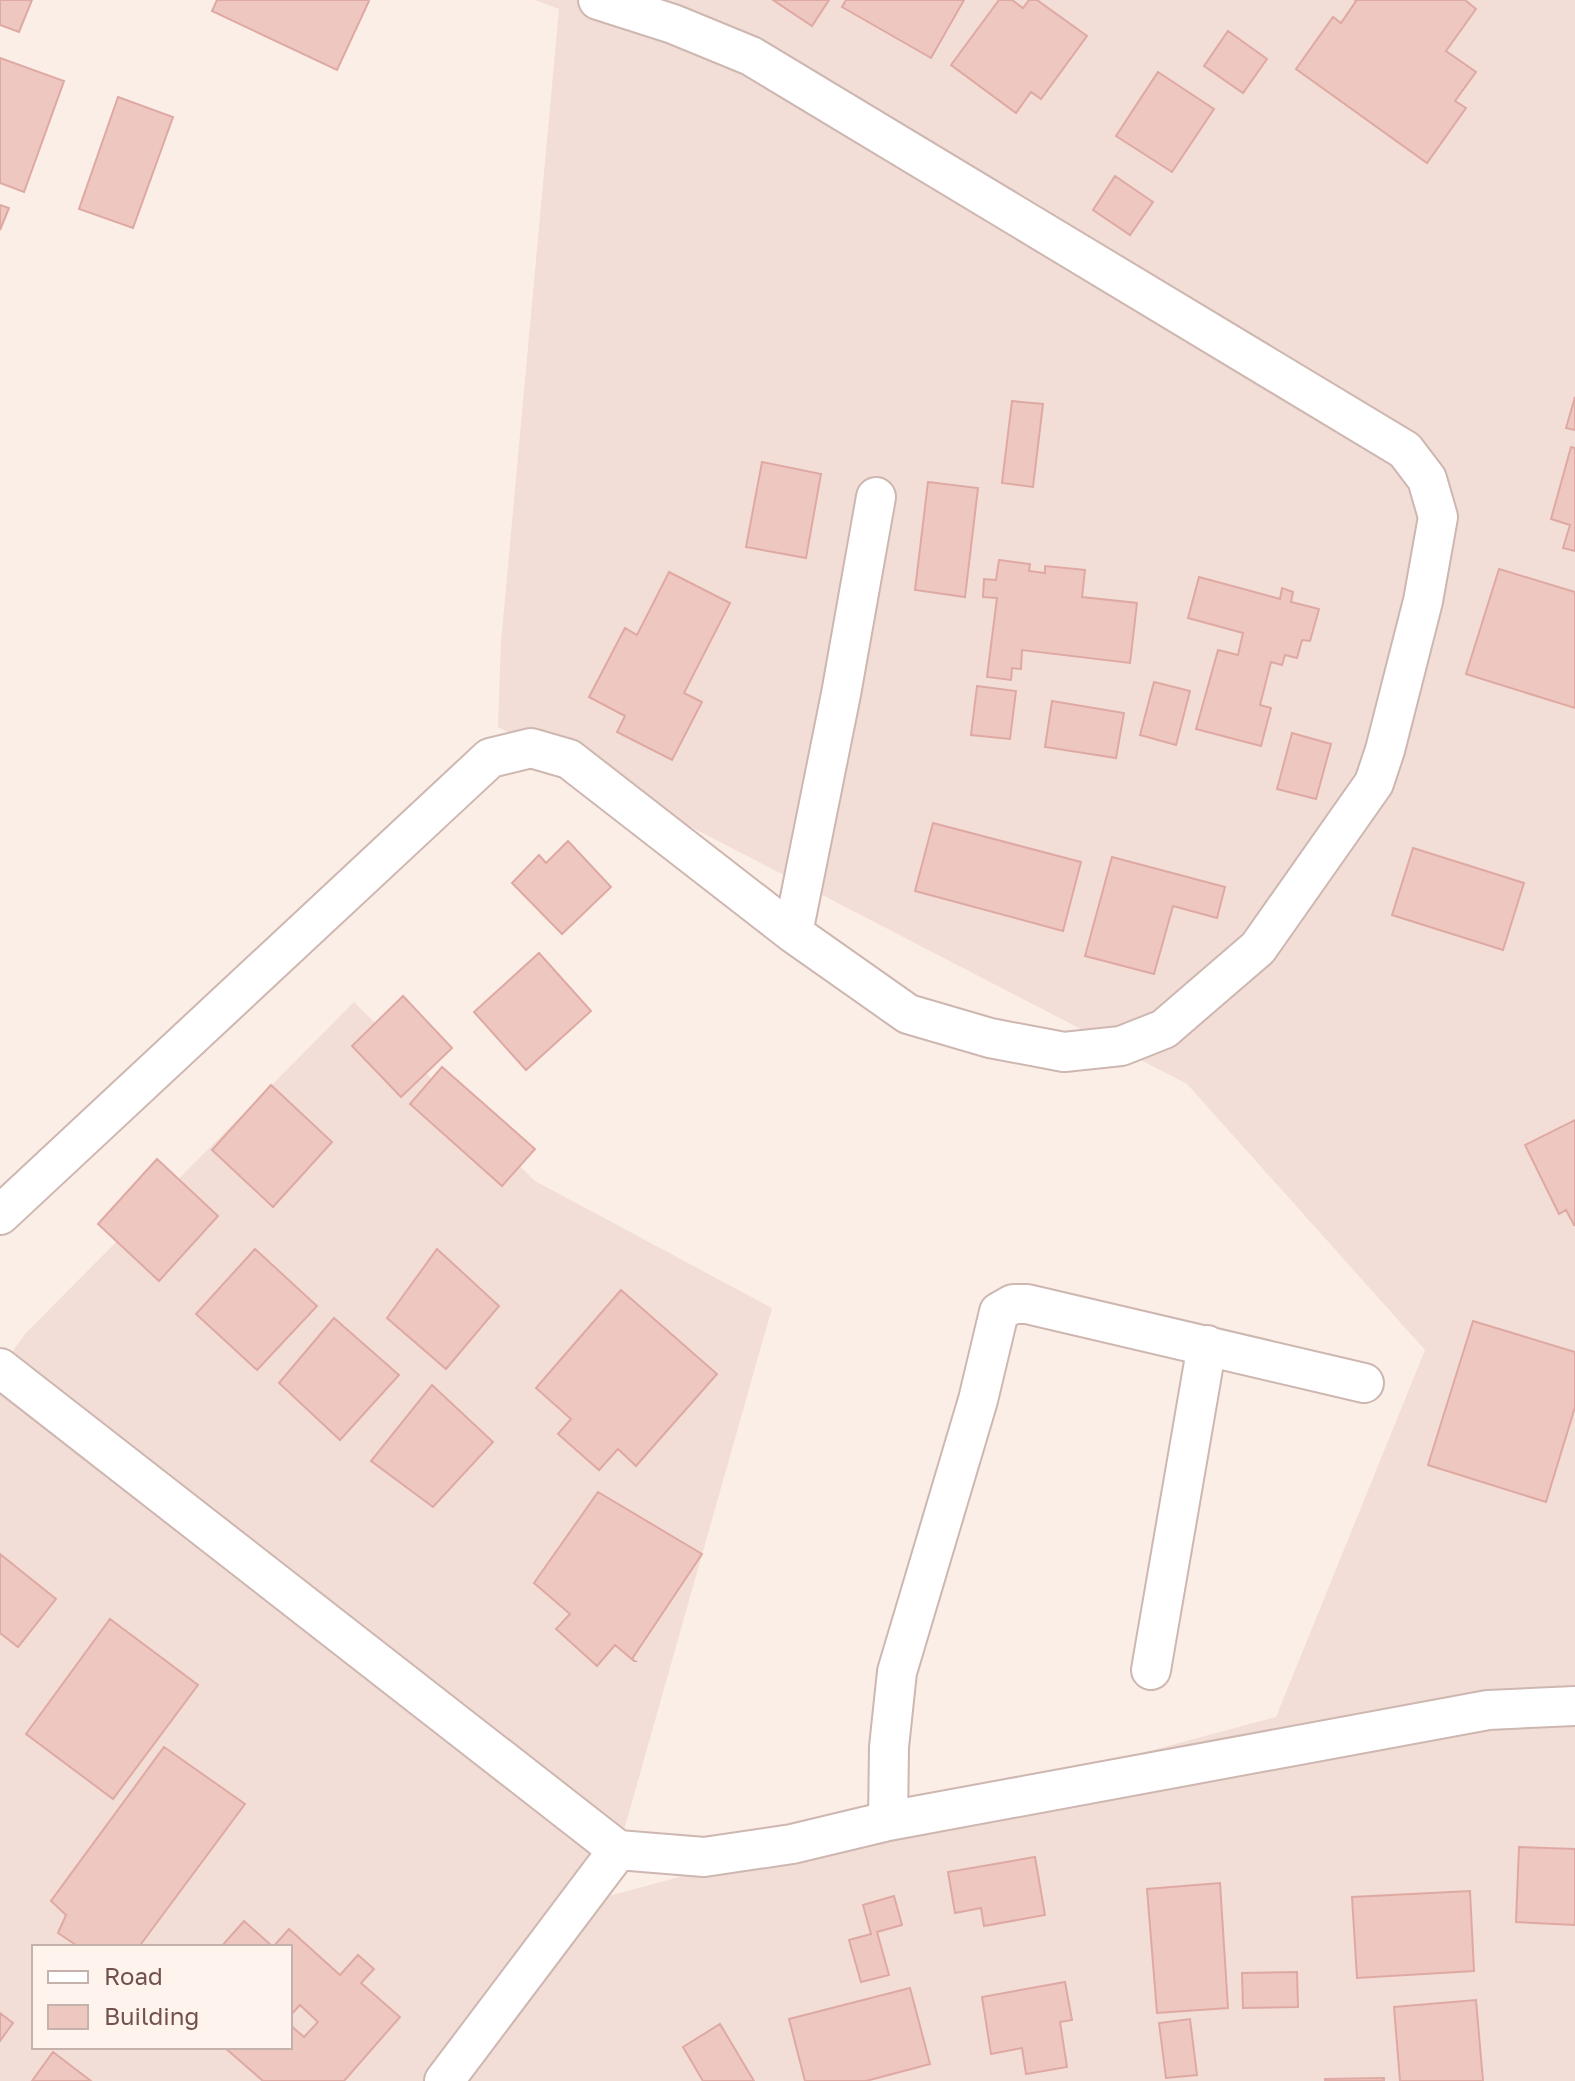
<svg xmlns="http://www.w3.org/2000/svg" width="1575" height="2081" viewBox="0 0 1575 2081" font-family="'Golos Text',sans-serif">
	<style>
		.residential { fill: #f2ded6; fill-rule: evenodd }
		.building { fill: #eec7c1; stroke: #dfa9a3; stroke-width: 2 }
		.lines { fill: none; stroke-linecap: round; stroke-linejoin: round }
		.minor-casing { stroke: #ceb6b1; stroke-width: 42 }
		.minor { stroke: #fff; stroke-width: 38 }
	</style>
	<rect width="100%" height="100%" fill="#fbeee7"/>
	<path class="residential" d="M 535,0 L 1575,0 L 1575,2081 L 0,2081 L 0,1368 L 26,1333 L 354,1002 L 535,1181 L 772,1308 L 605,1897 L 1276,1717 L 1425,1350 L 1187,1084 L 498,727 L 501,642 L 559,9 ZM 34,1947 L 290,1947 L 290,2047 L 34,2047 Z"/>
	<path class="building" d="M 0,0 L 32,0 L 19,32 L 0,25 Z
		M 217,0 L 368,0 L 369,1 L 337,70 L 212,11 Z
		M 773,0 L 829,0 L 812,26 Z
		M 846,0 L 964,0 L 931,58 L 842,7 Z
		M 999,0 L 1012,0 L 1023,8 L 1029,0 L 1037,0 L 1087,36 L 1041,99 L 1031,92 L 1016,113 L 951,65 Z
		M 1355,0 L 1465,0 L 1476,9 L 1446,51 L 1476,72 L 1455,101 L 1466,108 L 1427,163 L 1296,69 L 1333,17 L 1341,23 L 1356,1 Z
		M 1228,31 L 1267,59 L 1243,93 L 1204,66 Z
		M 0,58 L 64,81 L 24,192 L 0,183 Z
		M 1158,72 L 1214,109 L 1172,172 L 1116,136 Z
		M 118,97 L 173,117 L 133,228 L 79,209 Z
		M 1115,176 L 1153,202 L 1130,235 L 1093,210 Z
		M 0,205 L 9,208 L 0,230 Z
		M 1575,397 L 1575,430 L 1566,428 Z
		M 1012,401 L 1043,404 L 1033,487 L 1002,483 Z
		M 1571,447 L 1575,448 L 1575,551 L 1563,548 L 1570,525 L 1551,519 Z
		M 762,462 L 821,474 L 806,558 L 746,547 Z
		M 928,482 L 978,488 L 965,597 L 915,590 Z
		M 999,560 L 1030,564 L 1029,571 L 1045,573 L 1045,566 L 1085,570 L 1082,597 L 1137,603 L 1130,663 L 1022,650 L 1021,669 L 1012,668 L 1011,680 L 987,677 L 997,598 L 983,597 L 984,579 L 996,580 Z
		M 1499,569 L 1575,592 L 1575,708 L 1466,674 Z
		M 669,572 L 730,603 L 684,693 L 702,702 L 672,760 L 617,732 L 625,716 L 589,697 L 625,628 L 637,635 Z
		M 1199,577 L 1280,599 L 1282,588 L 1293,592 L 1291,602 L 1319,609 L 1310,641 L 1302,640 L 1297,658 L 1285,655 L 1282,665 L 1271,662 L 1260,705 L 1271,708 L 1261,746 L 1196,729 L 1218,650 L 1238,655 L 1243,633 L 1188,618 Z
		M 1154,682 L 1190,691 L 1176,745 L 1140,735 Z
		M 977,686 L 1016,691 L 1010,739 L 971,735 Z
		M 1052,701 L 1124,713 L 1116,758 L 1045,747 Z
		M 1292,733 L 1331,744 L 1316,799 L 1277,789 Z
		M 933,823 L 1081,862 L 1063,931 L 915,891 Z
		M 568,841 L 611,887 L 562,934 L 512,883 L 539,855 L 546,863 Z
		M 1413,848 L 1524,883 L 1503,950 L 1392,915 Z
		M 1112,857 L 1225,887 L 1217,918 L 1173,906 L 1154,974 L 1085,956 Z
		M 539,953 L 591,1011 L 526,1070 L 474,1012 Z
		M 403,996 L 452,1048 L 401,1097 L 352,1046 Z
		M 442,1067 L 535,1149 L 502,1186 L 410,1104 Z
		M 271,1085 L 332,1142 L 273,1207 L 212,1150 Z
		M 1575,1120 L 1575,1225 L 1574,1225 L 1566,1210 L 1559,1214 L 1525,1145 Z
		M 157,1159 L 218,1216 L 159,1281 L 98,1224 Z
		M 255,1249 L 317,1306 L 257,1370 L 196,1314 Z
		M 437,1249 L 499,1306 L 446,1369 L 387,1318 Z
		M 621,1290 L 717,1374 L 636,1466 L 618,1449 L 599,1470 L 558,1434 L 571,1419 L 536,1388 Z
		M 334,1318 L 399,1375 L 340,1440 L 279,1383 Z
		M 1473,1321 L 1575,1352 L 1575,1407 L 1546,1502 L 1428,1465 Z
		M 432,1385 L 493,1442 L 433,1507 L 371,1461 Z
		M 598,1492 L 702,1554 L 632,1659 L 635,1661 L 634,1661 L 615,1645 L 597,1666 L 556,1629 L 570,1614 L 534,1583 Z
		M 0,1554 L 56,1599 L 18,1647 L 0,1633 Z
		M 110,1619 L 198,1685 L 113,1799 L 26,1734 Z
		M 164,1747 L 245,1804 L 141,1944 L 145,1947 L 79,1947 L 58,1933 L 66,1915 L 51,1901 Z
		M 1519,1847 L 1575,1849 L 1575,1925 L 1516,1922 Z
		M 1035,1857 L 1045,1915 L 984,1926 L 981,1908 L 955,1913 L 948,1872 Z
		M 1220,1883 L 1228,2008 L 1157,2013 L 1147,1889 Z
		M 1470,1891 L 1474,1971 L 1357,1978 L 1352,1897 Z
		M 894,1896 L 902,1925 L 877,1932 L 889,1975 L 861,1982 L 849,1940 L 871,1934 L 863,1905 Z
		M 244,1921 L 273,1947 L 221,1947 Z
		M 289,1929 L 340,1975 L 358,1955 L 374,1969 L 361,1983 L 400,2017 L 344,2081 L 263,2081 L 224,2047 L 290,2047 L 290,2025 L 304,2037 L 318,2022 L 300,2005 L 290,2016 L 290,1947 L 273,1947 Z
		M 1297,1972 L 1298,2007 L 1243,2008 L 1242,1973 Z
		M 1065,1982 L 1072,2020 L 1060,2022 L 1067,2067 L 1026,2074 L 1022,2048 L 991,2054 L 982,1997 Z
		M 910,1988 L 930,2064 L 866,2081 L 805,2081 L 789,2019 Z
		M 1476,2000 L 1483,2081 L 1400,2081 L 1394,2007 Z
		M 0,2013 L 13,2023 L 0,2041 Z
		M 1190,2019 L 1197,2075 L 1166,2078 L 1159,2023 Z
		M 720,2024 L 754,2081 L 703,2081 L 683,2047 Z
		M 53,2052 L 91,2081 L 32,2081 Z
		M 1384,2078 L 1384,2081 L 1325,2081 L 1325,2079 Z"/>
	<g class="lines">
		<defs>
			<path id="minor" d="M 793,933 L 841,694 L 876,497
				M 0,1215 L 490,758 L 531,748 L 569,759 L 793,933 L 908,1014 L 990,1038 L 1064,1052 L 1121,1046 L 1164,1029 L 1258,948 L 1374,783 L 1385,750 L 1423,601 L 1438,517 L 1427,479 L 1405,450 L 751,56 L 673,24 L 598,0
				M 0,1368 L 618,1850 L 704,1857 L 792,1844 L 888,1821 L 1488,1710 L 1575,1706
				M 1151,1670 L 1207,1345
				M 888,1821 L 889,1747 L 897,1672 L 978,1400 L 999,1312 L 1013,1304 L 1027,1304 L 1364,1383
				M 444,2081 L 618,1850"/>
		</defs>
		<use href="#minor" class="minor-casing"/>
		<use href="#minor" class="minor"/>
	</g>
	<rect x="32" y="1945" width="260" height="104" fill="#fef3ed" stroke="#c6b2ad" stroke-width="2"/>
	<rect x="48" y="1971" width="40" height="12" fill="#ffffff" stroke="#c6b2ad" stroke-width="2"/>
	<text x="104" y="1985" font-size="24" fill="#72514d">Road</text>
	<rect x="48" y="2005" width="40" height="24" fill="#eec7c1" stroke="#c6b2ad" stroke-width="2"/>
	<text x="104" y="2025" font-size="24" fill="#72514d">Building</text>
</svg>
